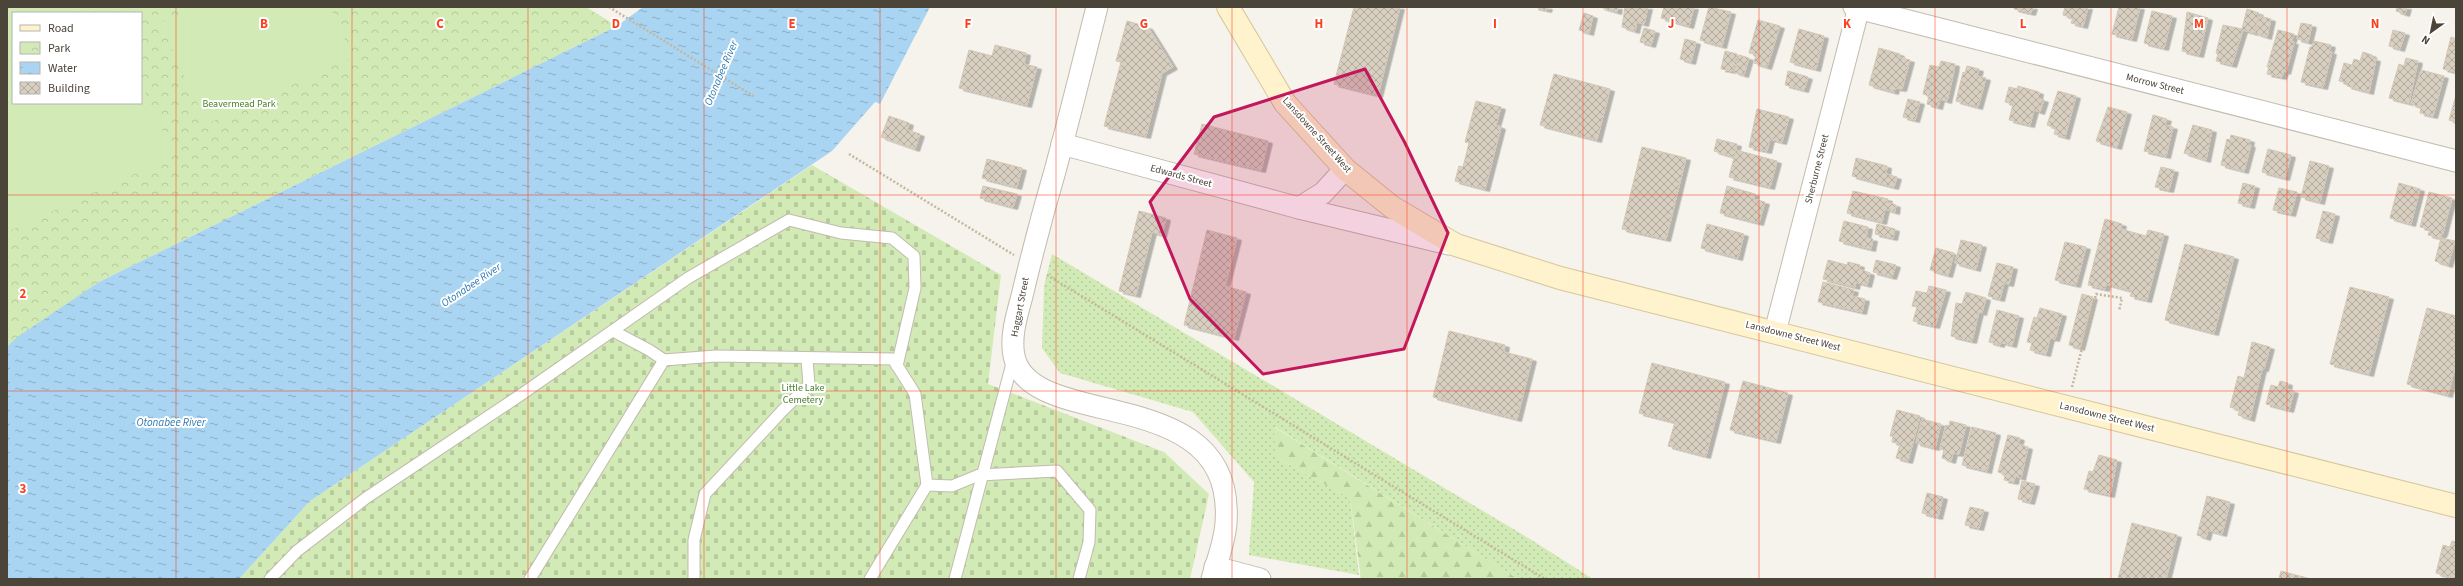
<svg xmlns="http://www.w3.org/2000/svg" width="2463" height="586" font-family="'Source Sans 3',sans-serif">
<defs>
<pattern id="grass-dots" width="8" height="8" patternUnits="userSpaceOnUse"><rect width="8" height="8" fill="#d2eab5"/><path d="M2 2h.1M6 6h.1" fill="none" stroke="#b6ca9c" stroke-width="1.8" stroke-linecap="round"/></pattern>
<pattern id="forest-firs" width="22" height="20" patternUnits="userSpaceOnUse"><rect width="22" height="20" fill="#d2eab5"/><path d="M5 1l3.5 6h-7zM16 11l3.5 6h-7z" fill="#b6ca9c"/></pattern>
<pattern id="cemetery-stones" width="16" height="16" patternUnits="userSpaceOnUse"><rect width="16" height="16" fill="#d2eab5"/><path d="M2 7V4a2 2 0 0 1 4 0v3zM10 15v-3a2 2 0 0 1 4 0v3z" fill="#b6ca9c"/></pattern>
<pattern id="park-crowns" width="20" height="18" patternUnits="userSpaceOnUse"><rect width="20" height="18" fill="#d2eab5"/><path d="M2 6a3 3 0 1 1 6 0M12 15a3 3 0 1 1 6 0" fill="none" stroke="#b6ca9c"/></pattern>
<pattern id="water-ripples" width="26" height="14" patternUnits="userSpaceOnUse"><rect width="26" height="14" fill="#a9d4f2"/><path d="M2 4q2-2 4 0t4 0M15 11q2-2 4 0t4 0" fill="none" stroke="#8caec5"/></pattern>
<pattern id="building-cross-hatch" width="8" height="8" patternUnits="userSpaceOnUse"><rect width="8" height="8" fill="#d8cfc1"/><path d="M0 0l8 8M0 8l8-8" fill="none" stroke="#b1aa9e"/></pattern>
<filter id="shadow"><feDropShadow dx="4.5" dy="2.5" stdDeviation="0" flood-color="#0004"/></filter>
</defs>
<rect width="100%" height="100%" fill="#f6f3ec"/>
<polygon fill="url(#grass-dots)" points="1052,254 1530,539 1593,579 1518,579 1275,427 1275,457 1350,498 1359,575 1249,555 1254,482 1193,412 1060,373 1042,348 1044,286"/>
<polygon fill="url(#forest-firs)" points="1274,427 1518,579 1361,579 1350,498 1275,457"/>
<polygon fill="url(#cemetery-stones)" points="812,165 1001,275 988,384 1164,452 1209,494 1190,579 239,579 310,501"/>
<path fill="url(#park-crowns)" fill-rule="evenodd" d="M7,7H586L617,26L99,282L7,347ZM13,13H141V103H13Z"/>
<g fill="#d2eab5">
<polygon points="7,7 76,7 64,13 13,13 13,38 7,41"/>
<polygon points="196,7 330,7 353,57 207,124 160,23"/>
<polygon points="141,83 174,156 7,232 7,89 13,86 13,103 141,103"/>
</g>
<polygon fill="url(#water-ripples)" points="643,7 930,7 880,104 875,102 832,151 310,501 239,579 7,579 7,347 16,338 99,282 617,26"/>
<g fill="url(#building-cross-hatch)" stroke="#d3c7b4" filter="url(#shadow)">
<polygon points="1354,7 1400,7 1378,95 1334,84"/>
<polygon points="1534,7 1548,7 1547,10"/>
<polygon points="1600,7 1618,7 1617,12"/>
<polygon points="1625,7 1648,7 1644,24 1637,22 1635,31 1622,27"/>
<polygon points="1664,7 1694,7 1689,26 1661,18"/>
<polygon points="1709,7 1731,12 1722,46 1700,40"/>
<polygon points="2014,7 2033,7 2031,13 2014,9"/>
<polygon points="2065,7 2088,7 2083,26 2071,23 2073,18 2063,15"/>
<polygon points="2119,7 2140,7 2132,39 2112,34"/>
<polygon points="2397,7 2407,7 2405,14 2396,11"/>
<polygon points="2247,9 2259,13 2254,33 2243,30 2232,65 2216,61 2218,54 2216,53 2223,25 2242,29"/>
<polygon points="2152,11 2172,16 2164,48 2144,43"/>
<polygon points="2187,12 2208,18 2199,55 2182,51"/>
<polygon points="1584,13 1593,16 1589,33 1579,30"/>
<polygon points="2260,16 2271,19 2267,37 2255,33"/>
<polygon points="1758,20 1780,26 1767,67 1754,63 1756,54 1749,53"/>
<polygon points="1127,21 1148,27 1173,67 1162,73 1146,136 1104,126 1121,62 1116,61"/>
<polygon points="2301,23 2312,25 2308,42 2297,39"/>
<polygon points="1644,28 1655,31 1651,45 1640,42"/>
<polygon points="1799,29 1824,36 1816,69 1790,62"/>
<polygon points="2278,30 2294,34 2291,42 2294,42 2286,72 2284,71 2282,77 2267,74 2269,67 2267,67"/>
<polygon points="2393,30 2405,33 2400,49 2389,46"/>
<polygon points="2451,37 2456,39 2456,72 2443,69"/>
<polygon points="1685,39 1696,42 1691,62 1680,59"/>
<polygon points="2314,41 2331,45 2329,52 2332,52 2323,87 2301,82 2310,47 2312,47"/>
<polygon points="995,45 1026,53 1024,64 1037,67 1027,105 959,88 969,50 992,56"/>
<polygon points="1879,48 1900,54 1899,57 1910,60 1902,89 1895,88 1894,92 1869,85"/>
<polygon points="1725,51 1737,54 1732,71 1721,69"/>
<polygon points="2363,52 2372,55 2372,58 2376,59 2369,92 2347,86 2348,83 2339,81 2344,63 2352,65 2354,59 2360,61"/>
<polygon points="1739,55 1749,58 1744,75 1734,72"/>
<polygon points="2406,58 2418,61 2409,103 2389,98 2399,64 2404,66"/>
<polygon points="1941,61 1955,64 1954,71 1947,101 1940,99 1938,107 1927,104 1929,96 1923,94 1930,65 1939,67"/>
<polygon points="1967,66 1979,69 1977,76 1986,78 1978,107 1956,101 1963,72 1965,73"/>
<polygon points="2421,70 2444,76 2433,116 2420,113 2421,107 2411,104"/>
<polygon points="1788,71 1808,77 1804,90 1785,85"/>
<polygon points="1554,74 1610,89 1597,140 1540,125"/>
<polygon points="2018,86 2039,92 2038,98 2044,100 2040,112 2034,110 2030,125 2009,120 2013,104 2005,102 2009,87 2017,89"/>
<polygon points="2058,91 2076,96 2065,137 2054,134 2056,128 2047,125"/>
<polygon points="2456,95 2456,122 2449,120"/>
<polygon points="1908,99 1920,102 1915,120 1903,117"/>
<polygon points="1476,101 1501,107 1496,125 1501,127 1485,189 1455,181 1459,166 1463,167 1469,143 1465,142"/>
<polygon points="2108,107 2127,112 2117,147 2096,141"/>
<polygon points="1757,109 1789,117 1782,142 1770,139 1767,151 1749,147"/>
<polygon points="2153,115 2167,119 2165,125 2173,127 2166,156 2144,151"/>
<polygon points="889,116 909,123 907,130 920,134 915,149 881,137"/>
<polygon points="1202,124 1268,141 1261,170 1194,154"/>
<polygon points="2193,125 2212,130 2206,160 2184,153"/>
<polygon points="2231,135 2250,140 2249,145 2251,145 2244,171 2221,165 2227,139 2230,140"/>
<polygon points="1717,139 1737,144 1734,157 1714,151"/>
<polygon points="1642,147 1686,158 1666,239 1622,229"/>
<polygon points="2268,149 2291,155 2285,178 2262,172"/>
<polygon points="1736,150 1777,161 1770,187 1729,177"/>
<polygon points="1856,158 1887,166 1886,174 1897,177 1894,187 1852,176"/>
<polygon points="987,159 1022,168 1017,187 982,178"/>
<polygon points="2310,161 2329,166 2320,202 2301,197"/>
<polygon points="2161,167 2174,170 2169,190 2155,187"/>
<polygon points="2243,183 2255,186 2250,206 2238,203"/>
<polygon points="2399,183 2420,189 2411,224 2390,218"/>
<polygon points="983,186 1017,194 1013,207 980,198"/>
<polygon points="1727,186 1755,194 1753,199 1765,202 1759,223 1720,213"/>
<polygon points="2279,188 2297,192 2291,214 2273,210"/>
<polygon points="1853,191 1888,199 1887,202 1896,205 1895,212 1885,209 1882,222 1847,213"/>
<polygon points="2429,192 2452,198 2443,233 2440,238 2428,235 2430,229 2420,227"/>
<polygon points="1139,211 1166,218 1162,235 1152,232 1136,295 1119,291"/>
<polygon points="2323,211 2335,214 2328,241 2316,238"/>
<polygon points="2105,219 2122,224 2121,229 2146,236 2148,230 2164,234 2147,300 2130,296 2132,291 2106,284 2105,289 2088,285"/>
<polygon points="1844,221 1868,227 1866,238 1873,239 1871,249 1839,241"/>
<polygon points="1707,224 1744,234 1738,258 1701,248"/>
<polygon points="1877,224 1895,229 1893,238 1875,234"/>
<polygon points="1207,230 1237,238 1225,286 1246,292 1234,338 1184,325"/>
<polygon points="2441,238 2455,241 2448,265 2435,261"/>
<polygon points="1961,240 1982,245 1976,269 1955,263"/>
<polygon points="2065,242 2086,247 2076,285 2055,280"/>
<polygon points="2185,244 2234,257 2214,333 2165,320"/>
<polygon points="1936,248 1954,253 1948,275 1930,270"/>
<polygon points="1828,260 1847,265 1848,262 1860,265 1859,269 1870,273 1867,285 1856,282 1855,287 1823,279"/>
<polygon points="1876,260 1896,265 1892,277 1873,272"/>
<polygon points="1997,263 2013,267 2009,284 2004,283 2000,299 1988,296"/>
<polygon points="1823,282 1854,290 1852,296 1865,299 1862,312 1818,302"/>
<polygon points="1929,286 1946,290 1935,326 1913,321 1917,307 1912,306 1916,291 1927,293"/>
<polygon points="2350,287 2389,297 2369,374 2330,364"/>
<polygon points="1966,292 1986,298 1982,313 1979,312 1972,341 1951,336 1956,303 1962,304"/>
<polygon points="2082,294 2093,297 2080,348 2069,345"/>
<polygon points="2040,308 2062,314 2055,339 2050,338 2046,354 2030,350 2032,343 2027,342 2034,317 2037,318"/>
<polygon points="2427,308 2456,316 2456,363 2448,395 2407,384"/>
<polygon points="1997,310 2019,316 2012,345 2000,342 2000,345 1989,342"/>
<polygon points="1449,331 1505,345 1504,352 1532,359 1517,419 1433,397"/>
<polygon points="2252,342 2270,347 2264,369 2262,369 2250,419 2238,415 2240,410 2230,407 2238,376 2244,378"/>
<polygon points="1652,363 1725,382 1706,456 1668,446 1675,422 1639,413"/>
<polygon points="1743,381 1788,393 1776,441 1730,430"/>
<polygon points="2280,381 2288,383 2287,389 2294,391 2289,410 2266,404 2271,385 2278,387"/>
<polygon points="1897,410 1920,416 1908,461 1896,458 1900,444 1892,442 1893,436 1890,436"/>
<polygon points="1922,419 1941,424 1935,448 1916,443"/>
<polygon points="1950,421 1966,425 1959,454 1953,453 1951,461 1942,458 1944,450 1940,449 1946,425 1949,426"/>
<polygon points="1972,427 1996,433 1987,471 1962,465"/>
<polygon points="2008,435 2020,438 2018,444 2028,447 2021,478 2015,476 2014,482 2004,480 2005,474 1998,472"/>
<polygon points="2099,455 2117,460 2110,495 2084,489 2089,471 2093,472"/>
<polygon points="2022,481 2035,484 2030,502 2018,499"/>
<polygon points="1927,493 1943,497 1938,517 1922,513"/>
<polygon points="2207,496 2230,502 2222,534 2208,530 2206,538 2197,535"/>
<polygon points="1970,507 1984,510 1979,528 1965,525"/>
<polygon points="2132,523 2177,535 2166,579 2118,579"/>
<polygon points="2452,541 2456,542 2456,579 2436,573 2443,545 2450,547"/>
<polygon points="2281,571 2311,579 2279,579"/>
</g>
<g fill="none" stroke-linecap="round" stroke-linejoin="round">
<defs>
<g id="service">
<polyline points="613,331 649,350 664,360"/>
<polyline points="270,579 297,551 366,498 522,394 688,278 789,220 841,233 892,238 914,256 915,288 897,366"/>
<polyline points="530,579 664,360 716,356 893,359 915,394 927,485 952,486 979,475 1057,471 1090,510 1089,542 1079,579"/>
<polyline points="694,579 694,540 705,494 783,410 809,385 807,359"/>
<polyline points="870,579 927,485"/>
<polyline points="955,579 1014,356"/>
</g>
<g id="minor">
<path d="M1097,7C1083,62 1070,116 1055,171C1043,212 1032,254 1022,296C1017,315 1010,336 1014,356C1030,434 1236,379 1226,523C1225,541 1217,561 1212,579"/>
<polyline points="1854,7 2456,161"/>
<polyline points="1062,144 1299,208 1449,244"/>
<polyline points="1299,208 1323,193 1345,169"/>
<polyline points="1775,332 1859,7"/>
<polyline points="1215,567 1260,579"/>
</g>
<polyline id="secondary" points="1228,7 1285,103 1345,169 1377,195 1392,207 1456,245 1560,278 2456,506"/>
</defs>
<use href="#service" stroke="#c2bbae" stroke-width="13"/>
<use href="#minor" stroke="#c2bbae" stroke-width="23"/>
<use href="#secondary" stroke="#d6c79b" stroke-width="24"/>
<g stroke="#c4b79f" stroke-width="2.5" stroke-dasharray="2 2" stroke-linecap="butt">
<polyline points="609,7 755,97"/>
<polyline points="849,154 1014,255"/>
<polyline points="1047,275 1545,579"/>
<polyline points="2072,387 2096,294 2122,298 2119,311"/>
</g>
<use href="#service" stroke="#fff" stroke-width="11"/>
<use href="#minor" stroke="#fff" stroke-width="21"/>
<use href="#secondary" stroke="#fff3cd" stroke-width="22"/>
</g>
<path fill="#c2185b" fill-opacity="0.2" stroke="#c2185b" stroke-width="3" stroke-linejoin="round" d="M1365,69L1405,143L1448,233L1404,349L1263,374L1190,299L1150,202L1214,117Z"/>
<path fill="none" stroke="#fc3f1d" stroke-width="1" stroke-opacity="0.55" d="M176,7V579M352,7V579M528,7V579M704,7V579M880,7V579M1056,7V579M1232,7V579M1407,7V579M1583,7V579M1759,7V579M1935,7V579M2111,7V579M2287,7V579M7,195H2456M7,391H2456"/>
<g text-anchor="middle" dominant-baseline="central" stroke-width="4" stroke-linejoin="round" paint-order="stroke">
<g font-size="10" fill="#4b4439" stroke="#fff">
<text transform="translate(2155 84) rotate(14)">Morrow Street</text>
<text transform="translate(1317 135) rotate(48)">Lansdowne Street West</text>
<text transform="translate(1817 169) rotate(-76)">Sherburne Street</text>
<text transform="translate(1181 176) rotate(15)">Edwards Street</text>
<text transform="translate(1020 307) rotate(-79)">Haggart Street</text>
<text transform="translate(1793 336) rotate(14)">Lansdowne Street West</text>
<text transform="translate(2107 417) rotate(14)">Lansdowne Street West</text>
</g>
<g font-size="10" fill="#4a7f2a" stroke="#fff">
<text x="239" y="104">Beavermead Park</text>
<text x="803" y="388">Little Lake<tspan x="803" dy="12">Cemetery</tspan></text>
</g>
<g font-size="11" font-style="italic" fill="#2e7ab2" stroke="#fff">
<text transform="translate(721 73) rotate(-67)">Otonabee River</text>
<text transform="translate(471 285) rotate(-34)">Otonabee River</text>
<text x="171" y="422">Otonabee River</text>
</g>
</g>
<g font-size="13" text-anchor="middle" font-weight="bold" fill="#fc3f1d" stroke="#fff" stroke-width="4" stroke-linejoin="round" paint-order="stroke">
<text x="264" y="28">B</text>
<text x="440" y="28">C</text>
<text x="616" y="28">D</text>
<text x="792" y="28">E</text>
<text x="968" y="28">F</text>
<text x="1144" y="28">G</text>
<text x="1319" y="28">H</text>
<text x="1495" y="28">I</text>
<text x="1671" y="28">J</text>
<text x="1847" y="28">K</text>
<text x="2023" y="28">L</text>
<text x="2199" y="28">M</text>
<text x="2375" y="28">N</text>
<text x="23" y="298">2</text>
<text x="23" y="493">3</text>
</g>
<rect width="2463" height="586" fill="none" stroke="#4b4439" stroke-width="16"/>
<rect x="12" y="12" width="130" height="92" fill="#ffffff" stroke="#b7b4b0"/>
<rect x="20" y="25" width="20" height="6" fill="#fff3cd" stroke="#b7b4b0"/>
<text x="48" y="32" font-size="12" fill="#4b4439">Road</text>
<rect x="20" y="42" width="20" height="12" fill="url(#park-crowns)" stroke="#b7b4b0"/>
<text x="48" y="52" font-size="12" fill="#4b4439">Park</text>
<rect x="20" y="62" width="20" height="12" fill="url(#water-ripples)" stroke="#b7b4b0"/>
<text x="48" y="72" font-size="12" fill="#4b4439">Water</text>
<rect x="20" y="82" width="20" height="12" fill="url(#building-cross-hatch)" stroke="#b7b4b0"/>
<text x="48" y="92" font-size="12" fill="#4b4439">Building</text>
<g transform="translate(2431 32) rotate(213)" stroke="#ffffff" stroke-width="3" paint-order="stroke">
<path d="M0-3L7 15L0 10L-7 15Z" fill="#4b4439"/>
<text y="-6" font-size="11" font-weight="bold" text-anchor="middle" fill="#4b4439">N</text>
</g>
</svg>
